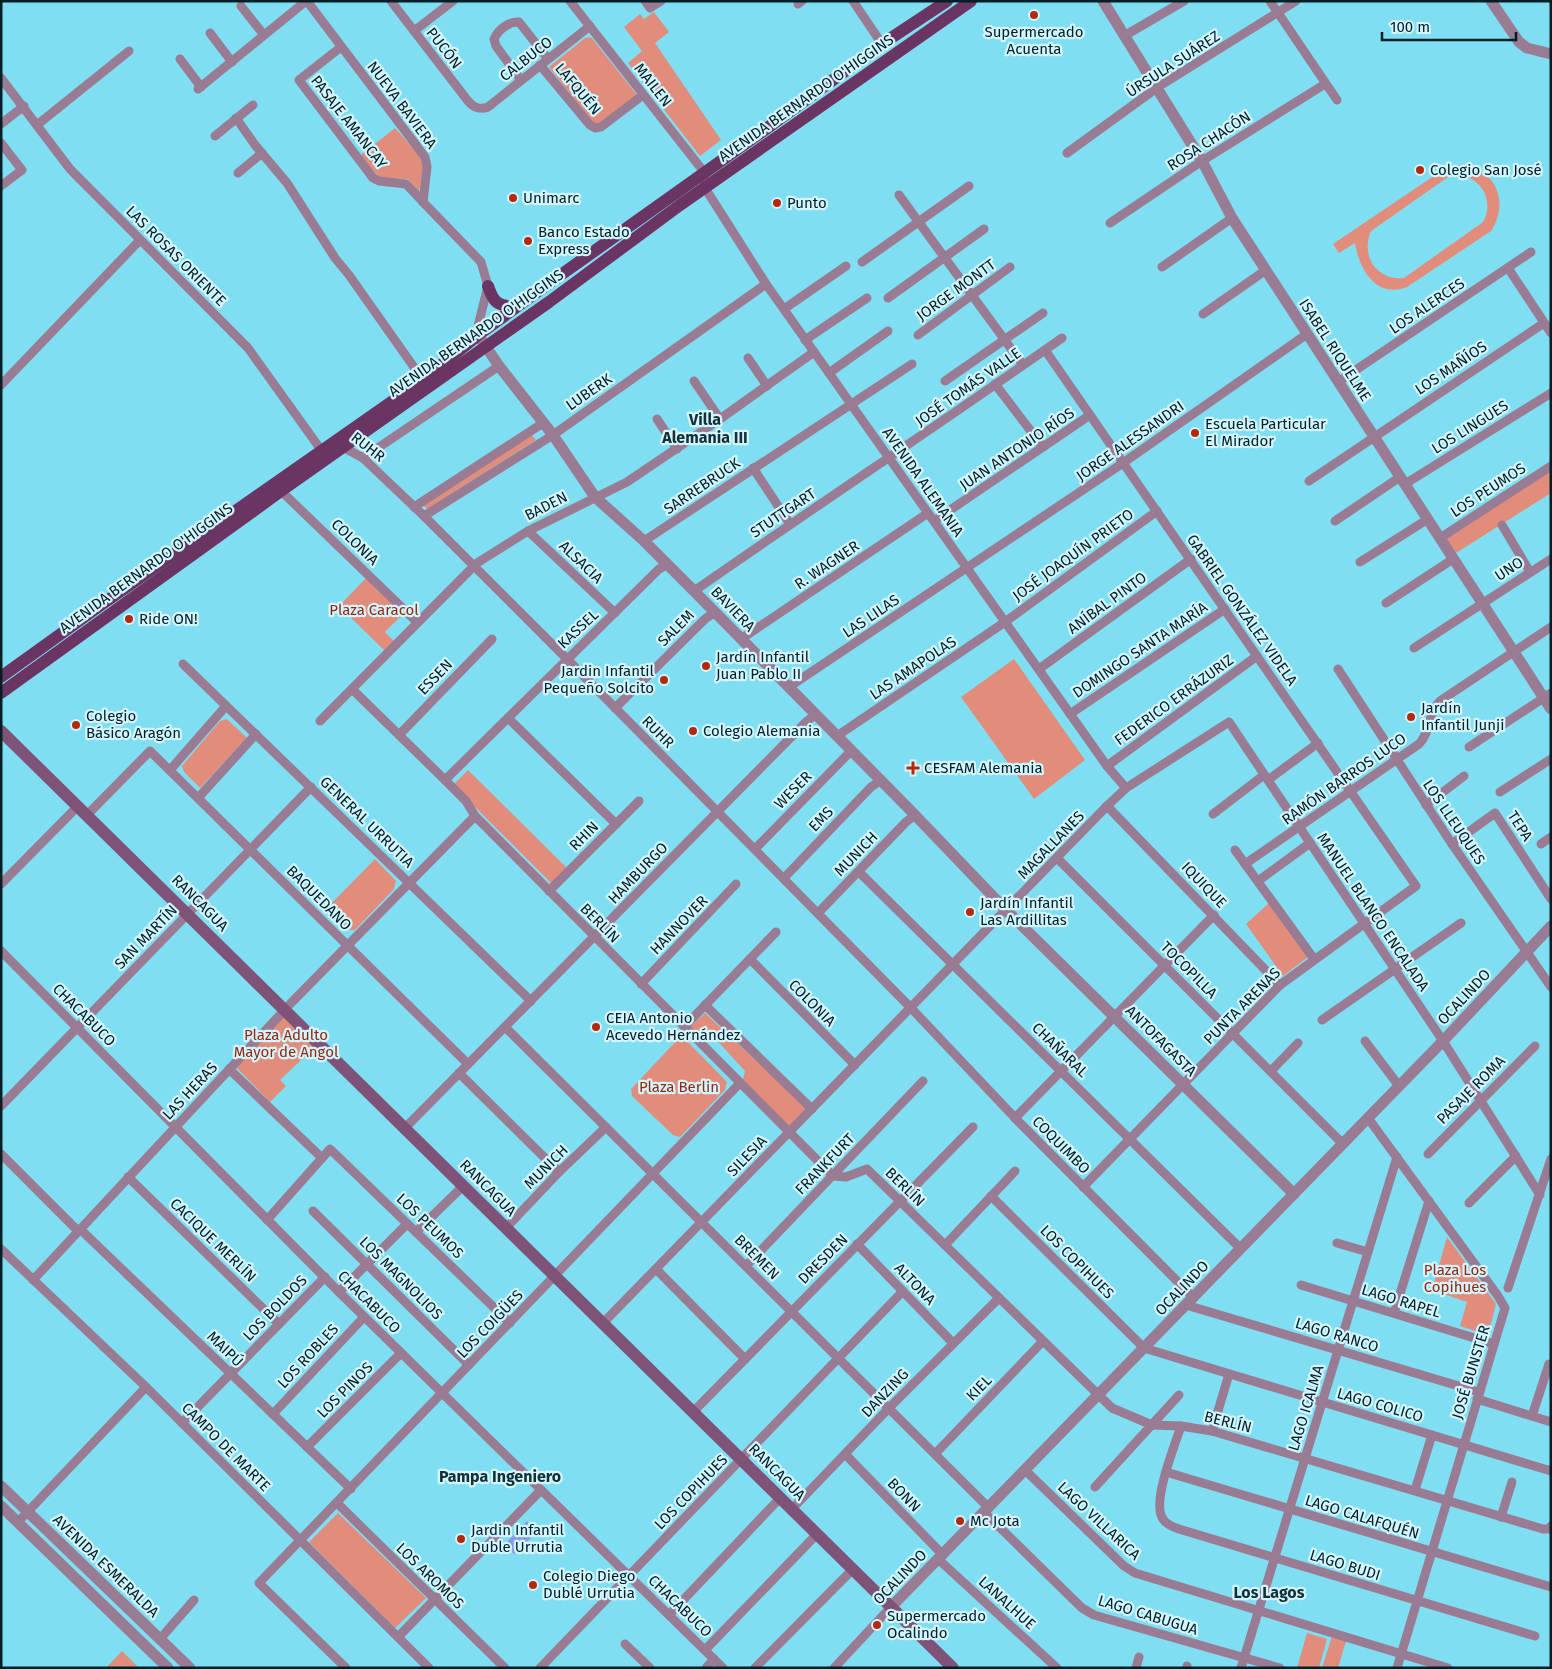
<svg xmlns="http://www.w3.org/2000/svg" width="1552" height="1669" font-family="'Fira Sans',sans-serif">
<rect width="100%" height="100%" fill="#80def2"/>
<g fill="#e28d7b" fill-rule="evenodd">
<polygon points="654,12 669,32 655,43 721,140 700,156 628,63 642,51 624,27 640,14 644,19"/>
<polygon points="591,37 637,95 598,124 593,123 549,67 585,38"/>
<path d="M395,128L419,155L423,166L419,192L408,179C376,178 380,181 361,155Z"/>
<path d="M1460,165C1496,168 1510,202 1491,231L1407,287C1376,299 1359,269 1355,243L1339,253L1333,244L1447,167ZM1457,174C1481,177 1495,200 1483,222L1404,278C1377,281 1360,256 1371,231L1451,175Z"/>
<polygon points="531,434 536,440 427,509 422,504"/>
<polygon points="1551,469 1551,493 1456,553 1445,538"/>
<polygon points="369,575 406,611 385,632 396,643 387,653 339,606"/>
<polygon points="1014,659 1085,760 1034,799 961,697"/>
<polygon points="227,719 247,738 200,788 184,772 182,766 220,721"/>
<polygon points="468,770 567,868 552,884 453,785"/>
<polygon points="375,859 396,881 394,889 355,930 348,930 327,908"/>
<polygon points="1269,903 1308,957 1283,976 1246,924"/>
<polygon points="286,1011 318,1044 280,1080 286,1086 270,1102 235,1066"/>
<polygon points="705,1013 808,1109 790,1126 742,1084 745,1071 711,1034 699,1039 688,1029"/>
<polygon points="679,1038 685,1039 727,1082 725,1090 680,1137 673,1135 632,1096 631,1089"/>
<polygon points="1447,1237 1496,1304 1488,1335 1460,1326 1467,1302 1432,1290"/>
<polygon points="338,1513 426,1598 395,1628 309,1542"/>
<polygon points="1307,1633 1327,1639 1319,1668 1297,1668"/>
<polygon points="1332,1636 1346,1641 1338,1668 1322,1668"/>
<polygon points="122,1651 139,1668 106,1668"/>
</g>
<polygon fill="#889bea" points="527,1521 537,1532 514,1554 504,1545"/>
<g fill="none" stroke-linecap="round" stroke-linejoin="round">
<g stroke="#9a7b94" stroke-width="9">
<polyline points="307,1 425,157 427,167 423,202 481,262 488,286 478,326 478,335"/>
<path d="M391,1L468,101C474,108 480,110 488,107L590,26"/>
<polyline points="570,1 704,172 705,188 766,284 1107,766 1126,788"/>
<polyline points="645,1 650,8 661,1"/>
<polyline points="853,1 882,44"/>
<polyline points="1270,1 1337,100"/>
<polyline points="798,4 802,1"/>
<polyline points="241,6 264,35"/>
<polyline points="414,31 453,1"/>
<polyline points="210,33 232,62"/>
<polyline points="1124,36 1184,1"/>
<polyline points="341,47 299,80 373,178 379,181 406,184 423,202"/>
<polyline points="180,59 201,87"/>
<polyline points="540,65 590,125 595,128 601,127 643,95"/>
<polyline points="1,78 70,169 248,348 324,454"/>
<path d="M521,80L496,46L494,39C498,30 509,21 519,22L548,59"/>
<polyline points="198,89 306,1"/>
<polyline points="236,118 255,145 287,183 335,258 349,275 423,380"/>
<polyline points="1,124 24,106"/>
<polyline points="37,125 129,51"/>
<polyline points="215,136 253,105"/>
<polyline points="1,143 22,170 1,186"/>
<polyline points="1067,153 1158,87 1296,1"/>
<polyline points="238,173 262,153"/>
<polyline points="899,195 1023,365"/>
<polyline points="1110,223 1202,161 1325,84"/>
<polyline points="862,262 969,186"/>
<polyline points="1162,267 1232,218"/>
<polyline points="1508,268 1551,333"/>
<polyline points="888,298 984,229"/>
<polyline points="784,309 846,266"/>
<polyline points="1203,314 1266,270"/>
<polyline points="918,335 1010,267"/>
<polyline points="805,340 867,298"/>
<polyline points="1045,350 1416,886 1280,985 1083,1187"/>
<polyline points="748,358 767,386"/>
<polyline points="829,373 888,331"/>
<polyline points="694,381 720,419"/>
<polyline points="945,381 1043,313"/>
<polyline points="1338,382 1531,252"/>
<polyline points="995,384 1043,447"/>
<polyline points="1,385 140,240"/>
<polyline points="657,419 677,449"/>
<polyline points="341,444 343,447 363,458 424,516 567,659 911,1008 1015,1118 1194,1298"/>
<polyline points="363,458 499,366"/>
<polyline points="753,468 790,524"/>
<polyline points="1309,481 1544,323"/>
<polyline points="1405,484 1551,393"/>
<polyline points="277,487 417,622"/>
<polyline points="414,507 543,423"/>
<polyline points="424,516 553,435 766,284"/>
<polyline points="934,521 1090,415"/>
<polyline points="1335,521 1400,477"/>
<polyline points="1502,525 1530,572"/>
<polyline points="528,531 615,613"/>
<polyline points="1440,538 1551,466"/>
<polyline points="644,541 912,364"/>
<polyline points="1360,562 1428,519"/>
<path d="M694,591C816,506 940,424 1062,338"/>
<polyline points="1386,603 1453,559"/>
<polyline points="741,639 928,513"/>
<polyline points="1414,648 1551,559"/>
<polyline points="183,664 531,1001"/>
<polyline points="1039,669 1191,559"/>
<polyline points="1338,669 1452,844 1551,987"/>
<polyline points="789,687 1123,463 1307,334"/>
<polyline points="352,689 445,780 466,801 475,816 833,1176 846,1177 867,1169 1112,1408 1152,1425 1181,1426 1212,1431 1543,1529 1549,1529 1551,1526"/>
<polyline points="615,708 705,619 715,612"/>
<polyline points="1070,714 1225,609"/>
<polyline points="508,718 616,824"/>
<polyline points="320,721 477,563 528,531 627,482 720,419 814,352"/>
<polyline points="399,735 492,639"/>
<polyline points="837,736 1005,622 1157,511"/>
<polyline points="1469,747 1551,693"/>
<polyline points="1107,766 1257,656"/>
<polyline points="170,770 226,706"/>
<polyline points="445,780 659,569 666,565"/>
<polyline points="1268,780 1318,743"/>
<polyline points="1500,792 1551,759"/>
<polyline points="198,798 256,734"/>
<polyline points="1426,805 1464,776"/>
<polyline points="1107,806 1280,985"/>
<polyline points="1213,814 1264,775"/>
<polyline points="87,815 150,751 468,1064"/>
<polyline points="1452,844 1495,813 1551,899"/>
<polyline points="1541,844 1551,837"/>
<polyline points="755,849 851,751"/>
<polyline points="1235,850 1314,959"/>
<polyline points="1057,858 1343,1144"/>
<path d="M1245,864L1419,744C1431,732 1428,712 1440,701L1551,627"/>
<polyline points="859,872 1241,1249"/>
<polyline points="784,878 871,787 880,781"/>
<polyline points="1258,881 1310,843"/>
<polyline points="1,884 78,806"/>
<polyline points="549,891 639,801"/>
<polyline points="818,913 906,822 915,815"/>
<polyline points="1,951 339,1292 723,1668"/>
<polyline points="750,959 855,1065"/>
<polyline points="641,984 736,884"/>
<polyline points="705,1005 812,1109"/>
<polyline points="1322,1020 1461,923"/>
<polyline points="505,1027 989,1508"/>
<polyline points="684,1027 776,932"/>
<polyline points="1365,1041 1399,1086"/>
<polyline points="229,1069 322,1158"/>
<polyline points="1271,1071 1298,1043"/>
<polyline points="459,1073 559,1172"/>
<polyline points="1,1106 311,787"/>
<polyline points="1015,1118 1214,915"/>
<polyline points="1368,1118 1498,1296 1505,1308 1397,1668"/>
<polyline points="405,1128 806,722 816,714"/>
<polyline points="1,1154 78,1231"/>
<polyline points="1428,1154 1535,1046"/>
<polyline points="128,1177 279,1324"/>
<polyline points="991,1196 1144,1348 1551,1471"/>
<polyline points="1469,1203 1516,1156"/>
<polyline points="313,1211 469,1365"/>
<polyline points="267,1220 330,1149 510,1323"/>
<polyline points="506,1228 559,1172 606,1127"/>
<polyline points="80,1229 351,1489"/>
<polyline points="416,1232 463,1186"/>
<polyline points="1337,1243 1368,1252"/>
<polyline points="857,1244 953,1343"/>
<polyline points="945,1245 1015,1171"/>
<polyline points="1,1249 146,1387 429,1668"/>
<polyline points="746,1266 923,1081"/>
<polyline points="656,1269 745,1359"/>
<polyline points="33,1280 292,1002 475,816"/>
<polyline points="1301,1285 1494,1344"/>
<polyline points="1508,1288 1551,1159"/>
<polyline points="339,1292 407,1224"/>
<polyline points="1186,1305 1479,1392"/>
<polyline points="1394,1313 1429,1201"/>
<polyline points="603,1323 1107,806 1126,788 1229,722 1443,1041 1540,1195"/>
<polyline points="1477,1399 1551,1422"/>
<polyline points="693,1412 973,1127"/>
<polyline points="273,1414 364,1317"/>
<polyline points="1532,1416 1549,1364"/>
<polyline points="182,1423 325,1277"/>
<path d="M1181,1426C1175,1445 1151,1503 1163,1519C1166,1524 1173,1527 1179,1529L1535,1636"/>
<polyline points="1212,1431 1229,1374"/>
<polyline points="307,1447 401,1353"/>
<polyline points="845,1454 943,1555"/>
<polyline points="935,1454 1043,1341"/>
<polyline points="1025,1470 1124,1566 1135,1573 1448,1668"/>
<polyline points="1166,1472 1551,1587"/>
<polyline points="1095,1487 1179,1395"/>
<polyline points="1415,1490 1432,1435"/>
<polyline points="337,1503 505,1668"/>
<polyline points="792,1509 889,1408 999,1298"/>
<polyline points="985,1513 1082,1608 1094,1615 1280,1668"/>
<polyline points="1501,1517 1512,1482"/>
<polyline points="18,1522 146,1387"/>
<polyline points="938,1559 1057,1668"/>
<polyline points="669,1615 780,1498"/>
<polyline points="398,1637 541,1490"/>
<polyline points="160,1639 194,1600"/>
<polyline points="625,1644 650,1668"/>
<polyline points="705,1650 817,1534"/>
<polyline points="346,1668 259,1583 740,1083"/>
<polyline points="540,1668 903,1291"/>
<polyline points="706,1668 714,1659"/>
<polyline points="755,1668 853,1569"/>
<polyline points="834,1668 891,1607"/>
<polyline points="1136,1668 1139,1657"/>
<polyline points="1187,1668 1187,1666"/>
<polyline points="1241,1668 1397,1157"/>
</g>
<g stroke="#9a7b94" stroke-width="11">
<polyline points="1103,1 1202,161 1232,218 1551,709"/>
<polyline points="1491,1 1519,42 1527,48 1551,54"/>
<polyline points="478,335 499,366 553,435 595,497 644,541 694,591 915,815 1006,910 1294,1194"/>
<polyline points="1,1486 190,1668"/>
<polyline points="1,1506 168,1668"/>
<polyline points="891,1607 1443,1041 1551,926"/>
</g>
<polyline stroke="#7f5278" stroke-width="12" points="1,731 953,1668"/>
<g stroke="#6b3563" stroke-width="12">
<path d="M488,286C494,304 497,304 515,308"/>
<polyline points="1,677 101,605 423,380 478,335 555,279 766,129 882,44 947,1"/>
<polyline points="1,693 281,491 549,302 680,205 971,1"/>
</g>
</g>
<g fill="#b4280b" stroke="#d3f5fd" stroke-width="2">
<circle cx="1034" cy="15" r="5"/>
<circle cx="1420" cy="170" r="5"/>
<circle cx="513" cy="198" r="5"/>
<circle cx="777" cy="203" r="5"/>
<circle cx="528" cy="241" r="5"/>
<circle cx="1195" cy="433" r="5"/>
<circle cx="129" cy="619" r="5"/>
<circle cx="706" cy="666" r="5"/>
<circle cx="664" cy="680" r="5"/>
<circle cx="1411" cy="717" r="5"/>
<circle cx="76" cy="725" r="5"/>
<circle cx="693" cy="731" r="5"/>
<path d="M910.5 760.5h5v5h5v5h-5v5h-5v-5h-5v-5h5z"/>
<circle cx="970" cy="912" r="5"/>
<circle cx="596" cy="1027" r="5"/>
<circle cx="960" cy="1521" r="5"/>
<circle cx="461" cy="1539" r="5"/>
<circle cx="533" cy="1585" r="5"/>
<circle cx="877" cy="1625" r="5"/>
</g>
<g text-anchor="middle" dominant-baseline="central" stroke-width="4.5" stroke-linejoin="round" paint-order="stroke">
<g font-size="15" fill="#011f25" stroke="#d3f5fd" text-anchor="start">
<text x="1034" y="32" text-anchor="middle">Supermercado<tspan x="1034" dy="17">Acuenta</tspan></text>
<text x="1430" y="170">Colegio San José</text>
<text x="523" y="198">Unimarc</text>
<text x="787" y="203">Punto</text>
<text x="538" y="232">Banco Estado<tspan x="538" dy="17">Express</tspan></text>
<text x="1205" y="424">Escuela Particular<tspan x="1205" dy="17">El Mirador</tspan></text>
<text x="139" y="619">Ride ON!</text>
<text x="716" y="657">Jardín Infantil<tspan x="716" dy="17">Juan Pablo II</tspan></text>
<text x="654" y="671" text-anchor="end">Jardin Infantil<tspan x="654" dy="17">Pequeño Solcito</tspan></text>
<text x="1421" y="708">Jardín<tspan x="1421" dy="17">Infantil Junji</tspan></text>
<text x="86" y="716">Colegio<tspan x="86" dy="17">Básico Aragón</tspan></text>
<text x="703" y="731">Colegio Alemania</text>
<text x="924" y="768">CESFAM Alemania</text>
<text x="980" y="903">Jardín Infantil<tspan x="980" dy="17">Las Ardillitas</tspan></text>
<text x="606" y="1018">CEIA Antonio<tspan x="606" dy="17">Acevedo Hernández</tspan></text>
<text x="970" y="1521">Mc Jota</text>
<text x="471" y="1530">Jardin Infantil<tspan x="471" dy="17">Duble Urrutia</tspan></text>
<text x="543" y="1576">Colegio Diego<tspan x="543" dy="17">Dublé Urrutia</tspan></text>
<text x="887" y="1616">Supermercado<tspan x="887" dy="17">Ocalindo</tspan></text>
</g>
<g font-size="15" fill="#011f25" stroke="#d3f5fd">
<text transform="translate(444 48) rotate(52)">PUCÓN</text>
<text transform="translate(526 59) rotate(-38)">CALBUCO</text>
<text transform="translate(1173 64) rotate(-33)">ÚRSULA SUÁREZ</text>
<text transform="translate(653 85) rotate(52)">MAILEN</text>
<text transform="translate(578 89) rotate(50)">LAFQUÉN</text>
<text transform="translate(806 98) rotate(-35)">AVENIDA BERNARDO O'HIGGINS</text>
<text transform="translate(402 105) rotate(53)">NUEVA BAVIERA</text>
<text transform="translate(349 122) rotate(52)">PASAJE AMANCAY</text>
<text transform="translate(1209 141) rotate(-33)">ROSA CHACÓN</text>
<text transform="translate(176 256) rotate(45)">LAS ROSAS ORIENTE</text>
<text transform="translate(956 290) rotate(-36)">JORGE MONTT</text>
<text transform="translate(1427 306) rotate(-34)">LOS ALERCES</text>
<text transform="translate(476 333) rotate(-35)">AVENIDA BERNARDO O'HIGGINS</text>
<text transform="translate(1335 350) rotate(57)">ISABEL RIQUELME</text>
<text transform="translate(1451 368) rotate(-34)">LOS MAÑÍOS</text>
<text transform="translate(968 387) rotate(-35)">JOSÉ TOMÁS VALLE</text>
<text transform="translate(589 392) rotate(-35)">LUBERK</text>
<text transform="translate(1470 427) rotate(-32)">LOS LINGUES</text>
<text transform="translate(1130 441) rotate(-35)">JORGE ALESSANDRI</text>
<text transform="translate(368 447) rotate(38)">RUHR</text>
<text transform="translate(1017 449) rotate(-34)">JUAN ANTONIO RÍOS</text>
<text transform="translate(923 482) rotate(55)">AVENIDA ALEMANIA</text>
<text transform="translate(702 486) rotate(-34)">SARREBRUCK</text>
<text transform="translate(1488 490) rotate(-33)">LOS PEUMOS</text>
<text transform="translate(546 506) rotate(-27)">BADEN</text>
<text transform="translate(783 513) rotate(-34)">STUTTGART</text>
<text transform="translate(355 542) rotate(44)">COLONIA</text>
<text transform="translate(1073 555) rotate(-36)">JOSÉ JOAQUÍN PRIETO</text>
<text transform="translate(581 562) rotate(44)">ALSACIA</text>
<text transform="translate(827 565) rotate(-34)">R. WAGNER</text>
<text transform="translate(146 568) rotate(-36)">AVENIDA BERNARDO O'HIGGINS</text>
<text transform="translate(1509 569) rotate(-33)">UNO</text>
<text transform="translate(1107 603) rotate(-36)">ANÍBAL PINTO</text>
<text transform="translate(733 609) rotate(46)">BAVIERA</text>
<text transform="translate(1242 610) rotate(55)">GABRIEL GONZÁLEZ VIDELA</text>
<text transform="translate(871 616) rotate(-34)">LAS LILAS</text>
<text transform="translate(676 628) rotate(-45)">SALEM</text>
<text transform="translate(578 629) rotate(-43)">KASSEL</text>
<text transform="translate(1140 650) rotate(-34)">DOMINGO SANTA MARÍA</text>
<text transform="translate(913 668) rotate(-34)">LAS AMAPOLAS</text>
<text transform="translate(435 677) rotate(-46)">ESSEN</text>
<text transform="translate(1174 700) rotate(-36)">FEDERICO ERRÁZURIZ</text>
<text transform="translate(658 732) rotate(45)">RUHR</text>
<text transform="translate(1344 779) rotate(-35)">RAMÓN BARROS LUCO</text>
<text transform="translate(793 790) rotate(-45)">WESER</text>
<text transform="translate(821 819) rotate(-46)">EMS</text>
<text transform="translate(367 822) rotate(44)">GENERAL URRUTIA</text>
<text transform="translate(1454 822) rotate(56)">LOS LLEUQUES</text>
<text transform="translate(1520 826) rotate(57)">TEPA</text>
<text transform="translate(584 836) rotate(-45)">RHIN</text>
<text transform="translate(1051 845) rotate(-46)">MAGALLANES</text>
<text transform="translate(856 854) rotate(-46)">MUNICH</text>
<text transform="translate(638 873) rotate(-46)">HAMBURGO</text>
<text transform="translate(1204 885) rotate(46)">IQUIQUE</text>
<text transform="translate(319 898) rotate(45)">BAQUEDANO</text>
<text transform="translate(200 903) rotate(45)">RANCAGUA</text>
<text transform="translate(1373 912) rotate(56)">MANUEL BLANCO ENCALADA</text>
<text transform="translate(600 923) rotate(45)">BERLÍN</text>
<text transform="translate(679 925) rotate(-46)">HANNOVER</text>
<text transform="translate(146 937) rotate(-46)">SAN MARTÍN</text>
<text transform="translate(1189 970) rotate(45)">TOCOPILLA</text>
<text transform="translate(1464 997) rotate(-47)">OCALINDO</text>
<text transform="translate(812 1003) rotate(45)">COLONIA</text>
<text transform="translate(1242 1006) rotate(-45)">PUNTA ARENAS</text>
<text transform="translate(84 1015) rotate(45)">CHACABUCO</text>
<text transform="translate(1161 1041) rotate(45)">ANTOFAGASTA</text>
<text transform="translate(1060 1050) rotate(44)">CHAÑARAL</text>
<text transform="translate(1471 1090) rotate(-45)">PASAJE ROMA</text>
<text transform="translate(190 1091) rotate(-47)">LAS HERAS</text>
<text transform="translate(1061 1145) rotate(45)">COQUIMBO</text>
<text transform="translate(747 1156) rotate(-46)">SILESIA</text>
<text transform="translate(825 1164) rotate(-46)">FRANKFURT</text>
<text transform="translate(546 1167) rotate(-45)">MUNICH</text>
<text transform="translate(905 1187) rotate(44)">BERLÍN</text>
<text transform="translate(488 1188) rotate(45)">RANCAGUA</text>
<text transform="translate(430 1226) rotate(44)">LOS PEUMOS</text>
<text transform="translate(213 1240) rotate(44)">CACIQUE MERLÍN</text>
<text transform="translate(757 1257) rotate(45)">BREMEN</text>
<text transform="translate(823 1259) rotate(-45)">DRESDEN</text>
<text transform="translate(1077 1262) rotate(45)">LOS COPIHUES</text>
<text transform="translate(401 1278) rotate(45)">LOS MAGNOLIOS</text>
<text transform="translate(915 1284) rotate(46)">ALTONA</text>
<text transform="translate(1182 1288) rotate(-46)">OCALINDO</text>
<text transform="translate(1401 1301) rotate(17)">LAGO RAPEL</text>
<text transform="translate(369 1302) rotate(45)">CHACABUCO</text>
<text transform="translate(275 1308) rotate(-46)">LOS BOLDOS</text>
<text transform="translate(490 1324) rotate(-46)">LOS COIGÜES</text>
<text transform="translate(1337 1335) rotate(17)">LAGO RANCO</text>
<text transform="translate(225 1349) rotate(44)">MAIPÚ</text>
<text transform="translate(308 1356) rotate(-47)">LOS ROBLES</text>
<text transform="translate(1471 1372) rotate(-73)">JOSÉ BUNSTER</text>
<text transform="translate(979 1388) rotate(-46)">KIEL</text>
<text transform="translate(345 1390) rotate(-45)">LOS PINOS</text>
<text transform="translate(885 1393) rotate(-46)">DANZING</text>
<text transform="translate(1380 1405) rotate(16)">LAGO COLICO</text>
<text transform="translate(1306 1408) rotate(-73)">LAGO ICALMA</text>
<text transform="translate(1228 1422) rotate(14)">BERLÍN</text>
<text transform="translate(226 1447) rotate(45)">CAMPO DE MARTE</text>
<text transform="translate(777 1472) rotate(45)">RANCAGUA</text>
<text transform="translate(691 1492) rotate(-46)">LOS COPIHUES</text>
<text transform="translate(904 1495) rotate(46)">BONN</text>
<text transform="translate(1362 1517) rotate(17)">LAGO CALAFQUÉN</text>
<text transform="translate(1099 1521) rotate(43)">LAGO VILLARICA</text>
<text transform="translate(1345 1565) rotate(17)">LAGO BUDI</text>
<text transform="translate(106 1566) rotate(44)">AVENIDA ESMERALDA</text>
<text transform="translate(430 1576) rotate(44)">LOS AROMOS</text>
<text transform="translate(900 1577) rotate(-46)">OCALINDO</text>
<text transform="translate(1007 1603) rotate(42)">LANALHUE</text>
<text transform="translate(680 1606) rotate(44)">CHACABUCO</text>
<text transform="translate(1148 1615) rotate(17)">LAGO CABUGUA</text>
</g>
<g font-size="15" fill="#942712" stroke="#d3f5fd">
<text x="374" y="610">Plaza Caracol</text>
<text x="286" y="1035">Plaza Adulto<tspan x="286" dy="17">Mayor de Angol</tspan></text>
<text x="679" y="1087">Plaza Berlin</text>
<text x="1455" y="1270">Plaza Los<tspan x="1455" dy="17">Copihues</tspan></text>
</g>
<g font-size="16" font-weight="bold" fill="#123137" stroke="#d3f5fd">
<text x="705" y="419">Villa<tspan x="705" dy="18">Alemania III</tspan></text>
<text x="500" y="1476">Pampa Ingeniero</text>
<text x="1269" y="1592">Los Lagos</text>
</g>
</g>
<rect width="1552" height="1669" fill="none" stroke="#011f25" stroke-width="5"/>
<path d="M1382 32v8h134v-8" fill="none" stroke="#011f25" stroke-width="2.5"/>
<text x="1390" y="32" font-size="15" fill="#011f25" stroke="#d3f5fd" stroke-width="4" paint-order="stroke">100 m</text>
</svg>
